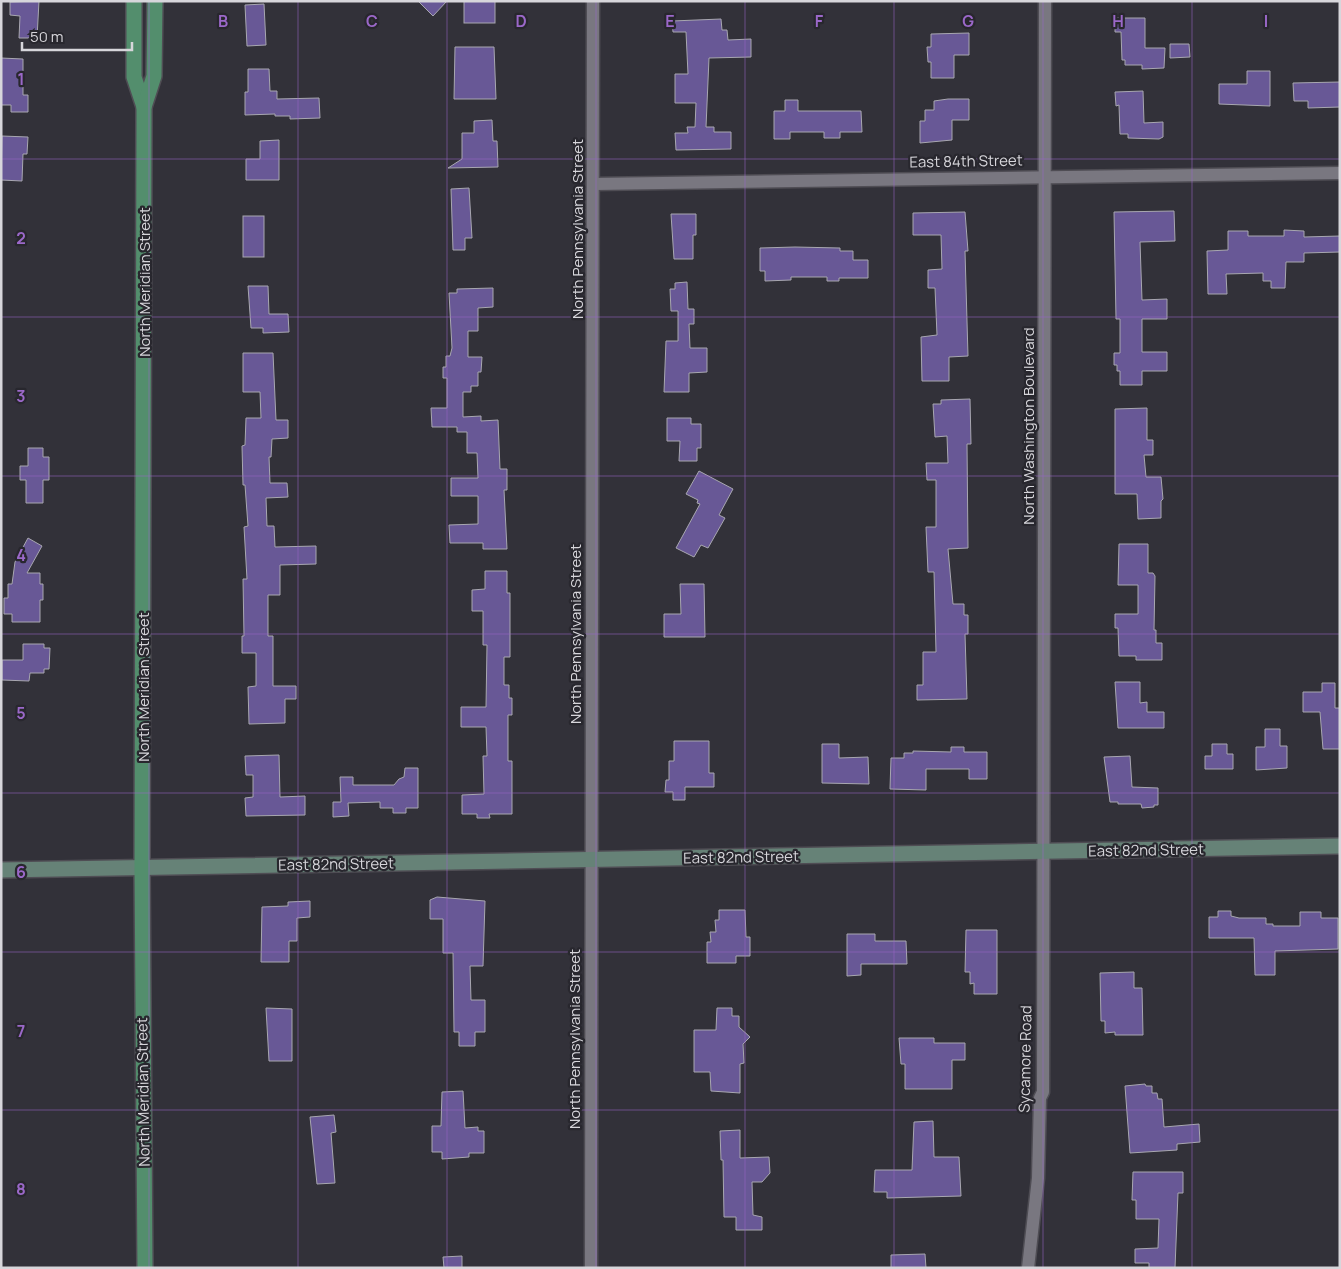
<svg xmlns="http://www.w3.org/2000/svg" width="1341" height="1269" font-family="Manrope,sans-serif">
<rect width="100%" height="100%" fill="#323139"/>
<g fill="#685896" stroke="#a8a7b0">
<polygon points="39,1 37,38 19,38 20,16 10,15 10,2"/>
<polygon points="418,1 447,1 433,16"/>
<rect x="464" y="1" width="31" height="22"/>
<polygon points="264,4 266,45 247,46 245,5"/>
<polygon points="1115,18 1145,18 1145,48 1165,48 1164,68 1142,69 1142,65 1125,65 1125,60 1122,60 1121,32 1115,32"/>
<polygon points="721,19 722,30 727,30 728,40 751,39 751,57 709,58 706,127 714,127 714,132 731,132 731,149 676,150 675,133 688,133 687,127 695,127 696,103 675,103 675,74 688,74 686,32 673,32 672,21"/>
<polygon points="969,33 969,55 954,55 954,78 931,78 931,62 928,62 927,47 931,47 931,34"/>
<polygon points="1170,44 1189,44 1190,57 1170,58"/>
<polygon points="455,47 494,47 496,99 454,99"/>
<polygon points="1,58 23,59 23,95 28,95 28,112 11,112 11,105 1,105"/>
<polygon points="248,69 269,69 270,91 277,91 277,99 319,98 320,118 290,119 290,116 275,116 275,114 245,115 245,92 248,92"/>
<polygon points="1247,71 1270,71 1270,106 1219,104 1219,84 1247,84"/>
<polygon points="1340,82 1340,107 1308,108 1308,101 1294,101 1293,83"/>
<polygon points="1143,91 1144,123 1163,122 1163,137 1159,139 1128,138 1128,134 1120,134 1119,105 1116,106 1115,92"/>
<polygon points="948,99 969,99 969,120 952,120 952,140 920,143 920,121 925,121 925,110 934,110 934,101"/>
<polygon points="785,100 798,100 798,111 861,111 862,132 840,132 840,138 824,138 824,132 790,132 790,139 774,139 774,111 785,111"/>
<polygon points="492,120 493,141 497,141 498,167 448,168 462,159 462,133 474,133 474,121"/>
<polygon points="2,136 28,137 27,154 23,154 22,181 1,180"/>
<polygon points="279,140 279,180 246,180 246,159 260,159 260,141"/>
<polygon points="469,188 472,238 465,238 465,250 453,250 451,189"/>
<polygon points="1174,211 1175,241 1140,242 1142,300 1167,299 1167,319 1142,319 1142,352 1167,352 1167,371 1142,371 1142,385 1120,385 1120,371 1117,371 1117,365 1114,365 1114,353 1120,353 1120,319 1116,319 1114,212"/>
<polygon points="965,212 968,251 965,251 968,356 949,357 949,381 922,381 921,337 937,335 935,288 928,288 928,270 942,269 941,235 913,235 913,213"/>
<polygon points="671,214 696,214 696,235 693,235 693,259 674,259"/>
<rect x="243" y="216" width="21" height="41"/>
<polygon points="1284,230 1304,231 1304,237 1340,236 1340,252 1304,253 1304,262 1286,262 1285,288 1271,288 1271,281 1263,281 1263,273 1226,274 1227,294 1208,294 1207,251 1228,250 1228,231 1248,231 1248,236 1284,236"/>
<polygon points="795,247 840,248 840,251 853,251 853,260 868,260 868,278 839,278 839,281 827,281 827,277 791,277 791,280 765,281 765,271 760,271 760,248"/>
<polygon points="687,282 688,309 694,309 694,324 689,324 690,348 707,348 707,372 689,373 689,392 664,392 666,341 678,341 678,311 671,311 670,289 675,289 675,283"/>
<polygon points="248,286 268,286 269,314 288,314 289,332 263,333 263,328 251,328"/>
<polygon points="493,288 493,307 478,308 478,331 468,331 468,357 482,357 481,372 478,372 478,386 471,386 471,392 463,392 463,417 481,416 481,421 498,420 500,469 507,469 507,490 504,490 507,549 483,549 483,543 450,543 449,525 478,524 478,496 451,496 451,478 478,478 477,453 467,453 467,432 457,432 457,427 432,427 431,408 447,408 447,378 443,378 443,367 446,367 446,356 450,356 452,348 449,293 457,293 457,289"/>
<polygon points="243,353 273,353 276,420 288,420 288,438 272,439 271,457 269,457 270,483 287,483 288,497 266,498 267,526 274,526 275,547 316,546 316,564 280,565 280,595 268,595 268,636 273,636 273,686 296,686 296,699 285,699 285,723 249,724 248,687 256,686 256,653 242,653 242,636 244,636 243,579 247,579 244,527 248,526 245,485 243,485 242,446 245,445 246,418 261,418 260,392 243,392"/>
<polygon points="970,399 971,444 967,444 968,548 948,549 953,604 964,604 964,615 968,615 968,634 965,634 967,699 917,700 917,685 923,685 923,652 936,652 934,572 928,572 926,527 936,527 936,480 927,480 926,463 948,463 947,436 935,437 933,404 941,404 941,400"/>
<polygon points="1147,408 1147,440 1153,440 1153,455 1144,455 1146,477 1161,477 1163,499 1161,501 1161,518 1138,519 1137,494 1115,494 1115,409"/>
<polygon points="667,418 691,418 691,424 701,424 701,448 697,448 697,461 679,461 680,441 667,441"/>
<polygon points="28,448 43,448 43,457 49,457 49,480 43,480 43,503 26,503 26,480 20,480 20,466 28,466"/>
<polygon points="699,471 733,489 719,515 725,518 708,548 701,545 694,557 676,548 700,504 697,503 698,500 686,494"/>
<polygon points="28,538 42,546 27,573 40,573 40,584 43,584 43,600 40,600 40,622 12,622 12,614 4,614 4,598 8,598 8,584 12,584 15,562"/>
<polygon points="1119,544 1148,544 1148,573 1153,573 1155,576 1154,630 1156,630 1156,643 1162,643 1162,660 1136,660 1136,656 1119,656 1118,628 1115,628 1115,614 1138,614 1138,585 1118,585"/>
<polygon points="485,571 507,571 507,593 510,593 510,657 504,657 504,685 509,685 509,698 512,698 512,715 508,715 508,761 512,761 512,814 489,814 490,818 477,818 477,814 462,814 462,795 484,794 483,756 487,756 486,727 461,727 461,707 486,707 487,645 483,645 483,611 472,611 472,590 485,589"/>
<polygon points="680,584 704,584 705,637 664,637 664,614 681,614"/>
<polygon points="23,644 44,644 44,648 50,648 49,669 44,669 44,673 30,673 29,681 2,680 2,660 23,660"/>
<polygon points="1115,682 1140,682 1140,703 1147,702 1147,712 1164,712 1164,728 1118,728"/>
<polygon points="1322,683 1335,683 1335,708 1340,708 1340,749 1323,749 1320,712 1303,712 1303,692 1322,692"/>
<polygon points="1265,729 1280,729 1280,746 1287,746 1287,768 1256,770 1256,747 1265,747"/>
<polygon points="674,741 709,741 709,773 714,773 714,787 685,787 685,800 673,800 673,792 665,792 666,780 669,780 669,761 674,761"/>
<polygon points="822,744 839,744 839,758 868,757 869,784 822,783"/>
<polygon points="1212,744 1227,744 1227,754 1233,754 1233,769 1205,769 1205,756 1212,756"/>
<polygon points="951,747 964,747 964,752 987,752 987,779 969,779 969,769 926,769 926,790 890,789 891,758 904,758 904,753 913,753 913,751 951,752"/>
<polygon points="279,755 280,797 305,796 305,815 246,816 245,798 253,797 253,775 246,775 245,756"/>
<polygon points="1130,756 1132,787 1158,788 1158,805 1154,805 1154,807 1142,808 1141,804 1118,804 1118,802 1110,802 1104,757"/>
<polygon points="405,768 418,768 418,808 406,808 406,813 393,813 393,808 380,808 380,802 348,803 349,816 333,817 333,802 341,802 340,777 353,777 353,785 394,785 399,779 404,777"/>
<polygon points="437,897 485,901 483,966 470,966 471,1000 485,1000 485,1032 475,1032 475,1046 459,1046 459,1032 454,1032 453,953 443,953 443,919 430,919 430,900"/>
<polygon points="310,901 310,917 297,918 297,941 289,941 289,962 261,962 262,907 288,906 288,902"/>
<polygon points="719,910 745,910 746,937 750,937 750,956 736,956 736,963 707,963 707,942 711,942 710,932 716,932 715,920 719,920"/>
<polygon points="1218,911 1231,911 1231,916 1239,918 1266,918 1266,924 1273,924 1273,926 1300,926 1300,912 1321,912 1321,918 1338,918 1338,949 1275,951 1275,975 1255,975 1254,938 1209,938 1209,917 1218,917"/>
<polygon points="966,930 997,930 997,994 974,994 974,983 970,984 970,972 965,972"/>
<polygon points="847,934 875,934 875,941 906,941 907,964 861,964 861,975 847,976"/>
<polygon points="1134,972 1134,988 1142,988 1143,1035 1115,1035 1115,1032 1105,1033 1105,1021 1101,1021 1100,973"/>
<polygon points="266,1008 292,1009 292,1061 269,1061"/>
<polygon points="717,1008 732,1008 732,1016 739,1016 739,1027 750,1037 743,1044 744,1063 740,1064 740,1093 711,1091 710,1072 694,1072 694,1030 716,1030"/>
<polygon points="899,1038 934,1038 934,1043 965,1043 965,1060 952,1060 952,1089 905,1089 905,1064 901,1064"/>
<polygon points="1145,1084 1146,1086 1152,1086 1152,1093 1157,1093 1158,1099 1162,1099 1164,1127 1199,1124 1200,1142 1177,1144 1177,1150 1130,1153 1125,1086"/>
<polygon points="463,1091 465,1128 478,1127 478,1131 484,1131 484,1153 469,1153 469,1157 442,1159 442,1152 432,1152 432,1126 441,1126 442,1092"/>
<polygon points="334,1115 336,1132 331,1133 335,1183 317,1184 310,1117"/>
<polygon points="933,1121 934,1157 959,1157 961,1196 887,1198 887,1192 874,1192 875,1170 912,1170 914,1122"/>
<polygon points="740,1130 740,1158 769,1157 770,1173 762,1182 752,1182 753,1215 762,1217 762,1230 736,1230 736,1217 724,1217 723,1160 721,1160 720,1131"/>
<polygon points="1133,1172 1183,1172 1183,1193 1178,1193 1175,1268 1149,1268 1149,1263 1135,1263 1135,1249 1158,1248 1159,1219 1136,1219 1136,1200 1132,1200"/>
<polygon points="925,1254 926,1268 891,1268 891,1255"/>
<polygon points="462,1256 462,1268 444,1268 443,1257"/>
</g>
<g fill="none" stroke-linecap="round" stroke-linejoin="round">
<defs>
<g id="street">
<polyline points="594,184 1340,173"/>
<polyline points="591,1268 593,1"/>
<polyline points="1028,1268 1038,1178 1040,1098 1043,1092 1045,1"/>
</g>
<polyline id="secondary" points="1,870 1340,846"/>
<g id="primary">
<polyline points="134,1 134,77 144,107"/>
<polyline points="145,1268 142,867 144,120 144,107 154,76 155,1"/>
</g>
</defs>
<use href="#street" stroke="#4f4d54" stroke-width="15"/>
<use href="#secondary" stroke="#4f4d54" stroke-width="18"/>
<use href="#primary" stroke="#4f4d54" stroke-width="18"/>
<use href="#street" stroke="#797780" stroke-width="12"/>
<use href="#secondary" stroke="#668277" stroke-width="15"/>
<use href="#primary" stroke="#538e6d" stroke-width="15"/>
</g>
<path fill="none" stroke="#9b68c9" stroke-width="1" stroke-opacity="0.55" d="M149,1V1268M298,1V1268M447,1V1268M596,1V1268M745,1V1268M894,1V1268M1043,1V1268M1192,1V1268M1,159H1340M1,317H1340M1,476H1340M1,634H1340M1,793H1340M1,952H1340M1,1110H1340"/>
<g text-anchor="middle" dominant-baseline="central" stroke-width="4.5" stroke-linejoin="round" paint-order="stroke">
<g font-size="15" fill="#d7d6db" stroke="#28272e">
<text transform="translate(966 161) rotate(-1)">East 84th Street</text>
<text transform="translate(577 229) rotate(-90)">North Pennsylvania Street</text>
<text transform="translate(144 282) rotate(-90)">North Meridian Street</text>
<text transform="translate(1028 426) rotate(-90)">North Washington Boulevard</text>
<text transform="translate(575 634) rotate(-90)">North Pennsylvania Street</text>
<text transform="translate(143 687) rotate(-90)">North Meridian Street</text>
<text transform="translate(1146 850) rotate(-1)">East 82nd Street</text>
<text transform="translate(741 857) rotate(-1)">East 82nd Street</text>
<text transform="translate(336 864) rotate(-1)">East 82nd Street</text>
<text transform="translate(574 1039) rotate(-90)">North Pennsylvania Street</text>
<text transform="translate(1025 1059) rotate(-89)">Sycamore Road</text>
<text transform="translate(143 1092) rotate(-91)">North Meridian Street</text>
</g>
</g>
<g font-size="16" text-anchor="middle" font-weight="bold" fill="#9b68c9" stroke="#28272e" stroke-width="4.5" stroke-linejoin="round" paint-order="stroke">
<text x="223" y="27">B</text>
<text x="372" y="27">C</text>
<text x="521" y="27">D</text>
<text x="670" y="27">E</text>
<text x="819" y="27">F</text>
<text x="968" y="27">G</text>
<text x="1118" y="27">H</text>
<text x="1266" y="27">I</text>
<text x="21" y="85">1</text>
<text x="21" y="244">2</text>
<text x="21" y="402">3</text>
<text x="21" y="561">4</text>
<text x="21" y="719">5</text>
<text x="21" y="878">6</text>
<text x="21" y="1037">7</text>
<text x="21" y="1195">8</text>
</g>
<rect width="1341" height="1269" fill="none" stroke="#d7d6db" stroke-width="5"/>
<path d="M22 42v8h110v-8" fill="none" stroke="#d7d6db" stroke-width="2.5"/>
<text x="30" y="42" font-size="15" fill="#d7d6db" stroke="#28272e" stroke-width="4" paint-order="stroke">50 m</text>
</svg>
